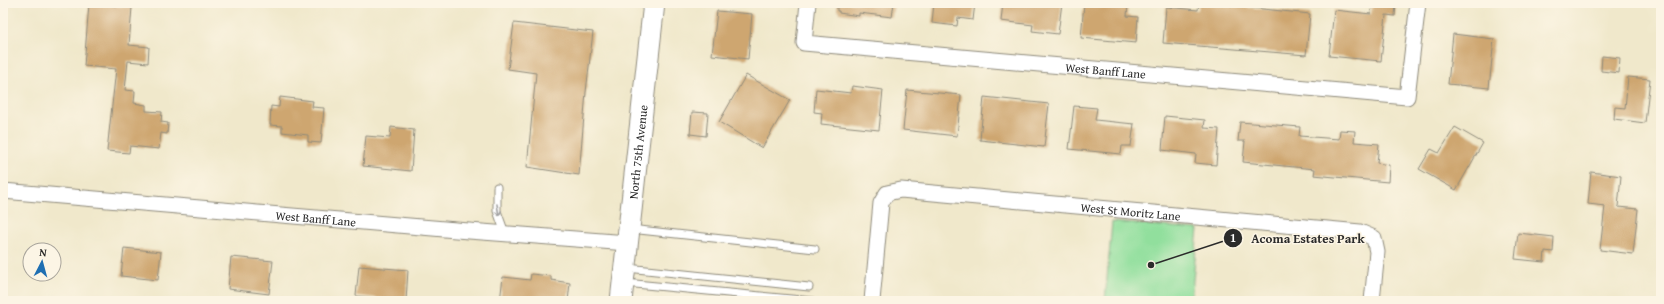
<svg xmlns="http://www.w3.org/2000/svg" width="1664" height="304" font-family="'Gentium Book Plus',serif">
<rect width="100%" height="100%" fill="#fcf5e5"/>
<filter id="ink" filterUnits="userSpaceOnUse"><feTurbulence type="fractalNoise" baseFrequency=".025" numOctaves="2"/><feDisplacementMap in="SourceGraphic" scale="8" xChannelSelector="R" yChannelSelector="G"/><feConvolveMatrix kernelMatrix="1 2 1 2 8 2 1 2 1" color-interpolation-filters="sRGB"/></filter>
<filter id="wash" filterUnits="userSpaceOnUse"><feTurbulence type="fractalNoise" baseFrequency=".012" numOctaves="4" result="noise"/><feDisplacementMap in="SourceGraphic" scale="16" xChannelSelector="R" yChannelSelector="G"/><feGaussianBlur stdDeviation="0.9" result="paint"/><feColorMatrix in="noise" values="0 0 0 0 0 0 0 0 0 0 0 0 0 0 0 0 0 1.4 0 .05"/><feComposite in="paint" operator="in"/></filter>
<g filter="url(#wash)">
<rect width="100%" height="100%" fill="#f0e8cb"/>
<polygon fill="#91df9d" stroke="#5e8564" points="1112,222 1198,229 1191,301 1105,301"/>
<g id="blocks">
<g fill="#cea66f">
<polygon points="837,3 894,3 892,17 859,13 859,16 839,13 839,11 837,11"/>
<polygon points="934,3 975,3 973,20 958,18 957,26 932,23"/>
<polygon points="1003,3 1062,3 1058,34 1032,31 1033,25 1001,21"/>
<polygon points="1084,3 1128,3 1127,16 1138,17 1136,43 1081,38"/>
<polygon points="1199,3 1225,3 1225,5 1310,14 1306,55 1163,43 1166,7 1198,10"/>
<polygon points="1372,3 1396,3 1395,16 1386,15 1381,61 1329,56 1334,10 1371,14"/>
<polygon points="89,4 132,7 129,45 149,47 148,63 128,61 125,90 135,91 134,103 146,105 146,111 162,112 161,122 168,123 167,134 161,133 159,149 130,146 129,153 107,151 116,69 84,66"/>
<polygon points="717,11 752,14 748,59 712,55"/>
<polygon points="514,23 593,32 586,92 579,175 527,167 536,73 508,69"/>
<polygon points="1453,34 1494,39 1489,88 1448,84"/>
<polygon points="1602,56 1620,58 1619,73 1601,71"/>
<polygon points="746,75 790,100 762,148 719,122"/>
<polygon points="1628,77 1650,79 1645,123 1614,119 1615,107 1625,108"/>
<polygon points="852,86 883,90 879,130 821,124 822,113 814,112 816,89 851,93"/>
<polygon points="907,90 961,95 957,136 903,130"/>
<polygon points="280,97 313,101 312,107 324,108 321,143 308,142 308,135 282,132 282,126 270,125 271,106 279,107"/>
<polygon points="984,97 1049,104 1044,147 980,140"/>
<polygon points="1074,106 1097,108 1095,120 1134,124 1131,146 1122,146 1121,154 1069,149"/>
<polygon points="692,112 708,113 706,136 690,134"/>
<polygon points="1165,116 1205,120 1204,128 1219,129 1216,165 1195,163 1196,154 1162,150"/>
<polygon points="1240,122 1300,127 1299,136 1339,139 1340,130 1355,131 1354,142 1379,144 1377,163 1389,165 1388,182 1314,175 1315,169 1243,162 1245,141 1238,141"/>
<polygon points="391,127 414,130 411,171 363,166 366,136 390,138"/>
<polygon points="1455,127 1483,143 1456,190 1419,169 1431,149 1439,153"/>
<polygon points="1591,172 1621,176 1618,207 1638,209 1633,254 1600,250 1605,206 1588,204"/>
<polygon points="1518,233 1554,237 1553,252 1545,251 1544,262 1515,259"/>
<polygon points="124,248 161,252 158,280 121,276"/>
<polygon points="231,257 273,261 269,294 228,289"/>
<polygon points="359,266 408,270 406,301 356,296"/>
<polygon points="531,274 551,276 551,280 570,283 568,301 500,301 503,277 530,280"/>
</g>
</g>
</g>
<g filter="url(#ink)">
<use href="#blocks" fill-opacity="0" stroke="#8e8a7b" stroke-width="1"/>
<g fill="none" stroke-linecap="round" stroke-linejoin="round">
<defs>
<g id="lane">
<polyline points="497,187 497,211 505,233"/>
<polyline points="630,229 815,249"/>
<polyline points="627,268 809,287"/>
<polyline points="625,283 812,301"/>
</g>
<g id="street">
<path id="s1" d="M808,3L804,43L1407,97L1418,3"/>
<path id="s2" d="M3,191L456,230L628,243"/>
<path id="s3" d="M872,301L881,203L887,193L901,190L1360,232L1374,238L1377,252L1372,301"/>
</g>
<g id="secondary">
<path id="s4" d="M621,301L654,3"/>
</g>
</defs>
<use href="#lane" stroke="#8e8a7b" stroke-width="9"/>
<use href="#street" stroke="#8e8a7b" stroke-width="17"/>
<use href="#secondary" stroke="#8e8a7b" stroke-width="23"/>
<use href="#lane" stroke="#fff" stroke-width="7"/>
<use href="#street" stroke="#fff" stroke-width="15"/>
<use href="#secondary" stroke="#fff" stroke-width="21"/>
</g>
<defs><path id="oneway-shaft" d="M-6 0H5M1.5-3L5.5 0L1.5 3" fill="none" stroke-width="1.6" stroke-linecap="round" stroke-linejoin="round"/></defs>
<use stroke="#a0a0a0" href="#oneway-shaft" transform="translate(498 210) rotate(80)"/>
</g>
<g text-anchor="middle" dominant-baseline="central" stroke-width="3" stroke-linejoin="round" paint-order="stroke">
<g font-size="12" fill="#2b2b2b" stroke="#fcf5e5">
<text stroke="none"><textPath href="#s1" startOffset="343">West Banff Lane</textPath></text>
<text stroke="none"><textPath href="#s4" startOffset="150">North 75th Avenue</textPath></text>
<text stroke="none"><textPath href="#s3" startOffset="355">West St Moritz Lane</textPath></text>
<text stroke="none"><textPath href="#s2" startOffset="314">West Banff Lane</textPath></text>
</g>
</g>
<path fill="none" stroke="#2b2b2b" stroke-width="1.5" d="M1151 265L1233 238"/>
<g fill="#2b2b2b" stroke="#fcf5e5" stroke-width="1.5">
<circle cx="1151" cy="265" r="4"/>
<circle cx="1233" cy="238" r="10"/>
</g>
<g font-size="12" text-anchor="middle" font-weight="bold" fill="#fff">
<text x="1233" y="242">1</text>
</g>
<g font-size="13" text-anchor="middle" font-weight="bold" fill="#2b2b2b" stroke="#fcf5e5" stroke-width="3" stroke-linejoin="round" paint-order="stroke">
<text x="1308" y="243">Acoma Estates Park</text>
</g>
<rect width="1664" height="304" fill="none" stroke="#fcf5e5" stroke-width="16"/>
<g transform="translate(42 262) rotate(6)"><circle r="19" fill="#fcf5e5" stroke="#a8a49b"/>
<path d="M0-3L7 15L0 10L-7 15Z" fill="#1f6fb2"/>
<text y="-6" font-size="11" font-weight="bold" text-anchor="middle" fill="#2b2b2b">N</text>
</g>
</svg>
